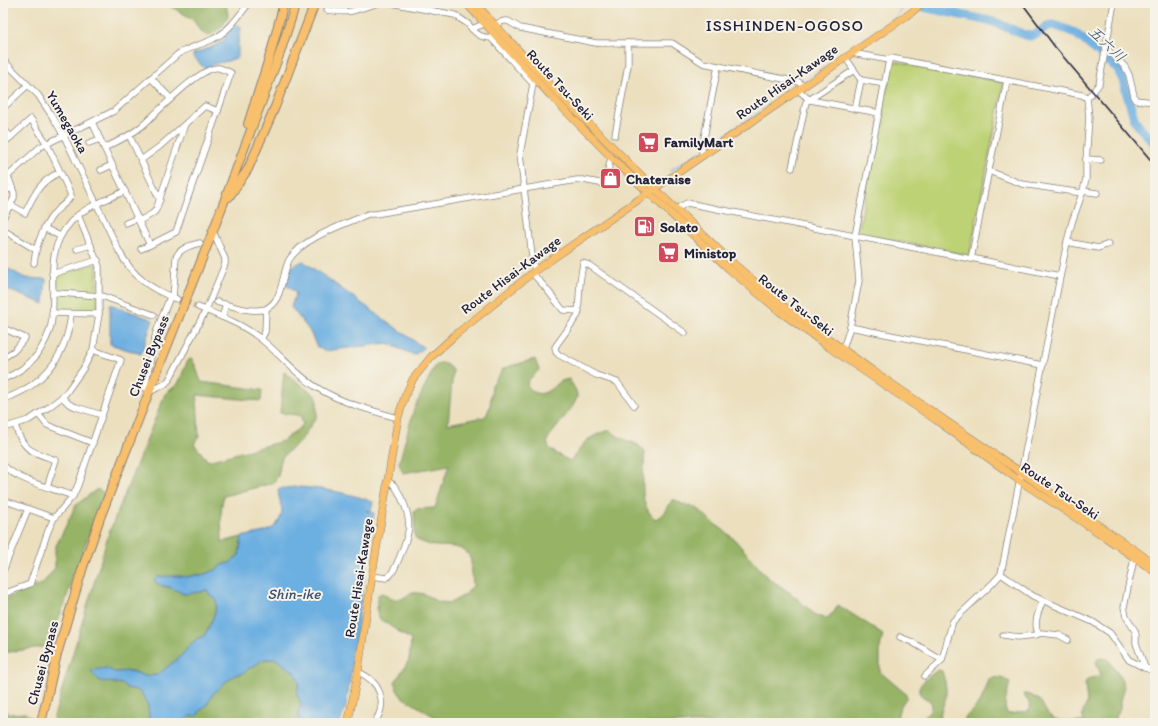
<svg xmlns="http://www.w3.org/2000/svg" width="1158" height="726" font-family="Itim,'Klee One',sans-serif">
<rect width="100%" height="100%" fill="#f7f3e8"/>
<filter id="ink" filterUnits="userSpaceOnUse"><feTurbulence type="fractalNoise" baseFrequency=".025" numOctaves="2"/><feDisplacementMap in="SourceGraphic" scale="8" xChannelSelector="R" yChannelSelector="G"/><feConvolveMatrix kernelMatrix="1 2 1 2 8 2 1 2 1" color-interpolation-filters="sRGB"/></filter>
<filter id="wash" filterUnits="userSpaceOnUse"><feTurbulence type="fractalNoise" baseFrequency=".012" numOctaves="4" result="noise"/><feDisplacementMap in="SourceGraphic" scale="16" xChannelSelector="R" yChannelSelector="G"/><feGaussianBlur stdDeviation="0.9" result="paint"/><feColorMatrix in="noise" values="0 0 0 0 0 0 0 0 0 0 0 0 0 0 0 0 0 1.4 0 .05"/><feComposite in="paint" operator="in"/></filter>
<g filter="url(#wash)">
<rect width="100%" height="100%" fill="#ebdfbe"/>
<g fill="#bdd175" stroke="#707a58">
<polygon points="894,61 1001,82 1003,86 970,253 968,255 859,234 858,233 892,63"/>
<polygon points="94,264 97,266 97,309 94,312 60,311 57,308 57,278 59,275"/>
</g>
<g fill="#96b366" stroke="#5c6a50">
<polygon points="166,3 226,3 228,16 222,27 212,34 208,35 204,34 191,18 168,5"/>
<path d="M192,359L196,367L201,382L262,390L261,401L197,395L199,437L194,444L208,461L283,441L303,425L301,417L297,415L280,413L284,372L317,397V416L301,440L283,456L281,460L278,476L273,483L224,496C219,509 222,529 222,542L242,537L239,555L230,563L222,565L216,570L202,575H196L187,577L179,576L157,577L163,586L169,587L184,594L207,590L210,595L216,599C219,608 209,628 204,636L198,638L192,643L179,658L157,675L145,676L132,671L114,672L107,668L98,678L100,681L122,684L127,688L137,690L142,694L148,706L149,716L148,723H52L109,533L165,394L178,384L188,360Z"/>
<path d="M535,359L539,370L528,381L527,385C540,402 548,390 560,382C562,380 566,380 569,379C572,384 577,391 577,396C577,404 555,429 549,437C542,449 561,456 570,461L587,440L598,434L610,430C613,433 617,436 621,438C630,442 640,443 645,453C644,466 642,481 643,494C643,502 649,516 656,519L663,514L666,511L672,500H675L682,504L694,507L701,511L712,522L722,529L735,540L767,577L792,594L813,613L820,617L827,618L834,612L838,605L883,634L880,648V672L906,694L907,697C901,705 896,712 898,723H437L435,717L402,697L397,690L395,682L409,660L411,640L380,619L377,612L378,595L382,593L392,599H402L412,592L424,594L438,602L450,603L465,595L473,586C472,578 472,569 471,561C467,544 448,547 436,546C430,546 423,542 417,540L415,537L414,512L417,509L435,508L449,465L403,473L399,463L414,409L434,368C440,358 447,365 453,370L448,424L484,417L487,414L490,406L492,385L504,368Z"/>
<polygon points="97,489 104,493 49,646 3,653 3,600 43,583 55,568 55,548 76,505"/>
<path d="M1100,658L1108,659L1121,678L1124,686L1120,701V709L1114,720V723H961C965,718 969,713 974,709C982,701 986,689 989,679C997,676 1002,678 1010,682L1005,703L1006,712L1009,714L1029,711C1033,704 1027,700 1023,694C1027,694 1029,694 1032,696C1045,701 1042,709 1050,716C1057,722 1076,722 1084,722L1082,714L1087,703L1085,683L1088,679L1099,676L1100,672L1096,661Z"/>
<polygon points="276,659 294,672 299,682 297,694 301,704 298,716 299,723 183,723 190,716 197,715 200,711 207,705 213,694 224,683 235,675 244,673 249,668 253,667 262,660"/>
<path d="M938,670L942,671C944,678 947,687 946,694C946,706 937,709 942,723H918L930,711L932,704C929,699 926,699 922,696C911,688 932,674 938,670Z"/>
<polygon points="3,706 9,714 25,713 31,717 28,723 3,723"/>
</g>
<g fill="#6cafe1" stroke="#47688e">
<polygon points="236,24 241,28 238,43 238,57 228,61 218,63 204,68 192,55 216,45 225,39 223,36"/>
<polygon points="303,261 424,348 414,355 387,343 325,351 317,347 309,330 291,307 296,293 285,284 291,267"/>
<polygon points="3,266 25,278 46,279 44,304 3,288"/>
<polygon points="110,304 153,320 141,354 110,344"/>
<path d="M295,487C316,487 341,492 362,498C366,499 368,501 373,502L371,511L366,510V511L374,513L346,706L340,723H299V720L298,712L301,704L297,694L299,682L294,672L276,659H266L262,660L253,667L249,668L244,673L235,675L224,683L213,694L207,705L200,711L197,716H190L183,723H148L149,716L148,706L142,694L137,690L127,688L122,684L100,681L92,673V670L107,668L114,672L132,671L145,676L157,675L179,658L192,643L198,638L204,636C209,628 219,608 216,599L210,595L207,590H205L202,592L184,594L169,587L163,586L158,584L155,582V579L157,577L179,576L187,577L196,575H202L216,570L222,565L230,563L239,555L242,537C254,533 272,534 279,521C280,518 282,515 282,512C282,504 278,497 278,489Z"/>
</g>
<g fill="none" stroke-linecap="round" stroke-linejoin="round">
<g stroke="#6cafe1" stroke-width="1.5">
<polyline points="802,83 896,17 901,8 909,4"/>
<polyline points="704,149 799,85"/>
<polyline points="670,171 701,151"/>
</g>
<polyline stroke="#6cafe1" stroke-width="9" points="909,4 994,22 1025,35 1030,36 1037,34 1047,26 1053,25 1068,30 1075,33 1117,68 1123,80 1126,91 1135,121 1141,129 1155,144"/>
</g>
</g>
<g filter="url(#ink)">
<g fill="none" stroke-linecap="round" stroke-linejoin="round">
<polyline stroke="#c3b9a4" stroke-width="5.5" stroke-dasharray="5.5 3" stroke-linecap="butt" points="177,299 198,307"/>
<defs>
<g id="minor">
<polyline points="391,3 455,15 468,24 472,29"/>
<path d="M327,10C335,11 343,13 352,11C361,9 370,5 379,3"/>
<polyline points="1106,48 1125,67 1129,75 1135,100 1155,102"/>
<polyline points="852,53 889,60 891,58 1082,95 1087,98"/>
<polyline points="845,57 861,80 885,84"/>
<path d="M3,60L38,95L54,119L64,136L119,251C133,277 150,289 177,299"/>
<polyline points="151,78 171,99"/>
<polyline points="798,90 810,100 879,113"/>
<polyline points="3,108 28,85"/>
<polyline points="855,109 861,80"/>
<path d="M92,122L150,245L176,232L231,73C227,71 223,69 219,68C201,65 156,114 142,126C130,136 117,142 104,148"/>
<polyline points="185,124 205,106 218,111"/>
<polyline points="3,128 11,137"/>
<polyline points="129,135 160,200"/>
<polyline points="615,135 628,65 628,43"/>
<polyline points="89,143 100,139"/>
<path d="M3,144L31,119L47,144L71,195C69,202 61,206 56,211C46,222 40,236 36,250L3,230"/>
<polyline points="702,156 702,148 718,66"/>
<polyline points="1086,159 1101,160"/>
<polyline points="792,168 806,102 854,70"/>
<polyline points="101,170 112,165"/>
<polyline points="989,171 1022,184 1082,193"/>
<polyline points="1083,191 1097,193"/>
<polyline points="3,192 12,188"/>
<path d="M11,205L25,213C35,193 39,182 60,172"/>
<polyline points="676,209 687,203 971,259 1007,81"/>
<path d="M3,218L14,198V193L8,176L40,147L114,111L178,54C189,47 202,45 213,39C228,32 239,16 249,3"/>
<polyline points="139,221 152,214 156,210 185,124 159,147 141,160"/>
<polyline points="126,223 138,218"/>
<polyline points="44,228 60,236"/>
<polyline points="1067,242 1098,248 1109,244"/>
<polyline points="77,249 91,245"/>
<polyline points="141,249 150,245"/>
<polyline points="971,258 1060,276"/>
<polyline points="34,263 36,250"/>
<path d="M536,270L533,265L520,154L533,84L491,38C482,37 478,36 472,29L486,23L495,24L504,21H508L520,28L596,43H672L703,63L799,82L803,86"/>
<polyline points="532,273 544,286 563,310 579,311"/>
<polyline points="52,274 98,260"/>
<polyline points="57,293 102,296 154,315"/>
<polyline points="170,297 156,332 145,387 149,392 165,384 169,380 206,310 225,264 225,259 213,231"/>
<path d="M173,298L176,257C180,248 191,245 200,243"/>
<path d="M217,302C232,306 250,313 266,309"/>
<path d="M198,307C220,316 242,324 261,339C280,354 295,374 316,387C341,403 370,410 398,418"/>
<polyline points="52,313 99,314"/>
<polyline points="222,317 226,305"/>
<polyline points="850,327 859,281 855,236 889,60"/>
<polyline points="3,328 25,338 14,351 3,358"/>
<path d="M261,339L265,332L266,309C269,307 273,304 275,301C282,293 283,272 289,260C303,237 344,225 368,214H375L577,180H583L605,184L611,157"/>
<polyline points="843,349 850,327 1042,365"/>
<path d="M3,379C16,374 28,366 37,355C43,346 49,335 51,325C58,289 42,254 70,223C83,207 107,200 125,191"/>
<polyline points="62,397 69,404 76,407 102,415"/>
<path d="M3,399C30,391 54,371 64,344C68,334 70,324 71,314"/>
<polyline points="634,405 617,382 596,375 559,355 556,352 555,347 578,315 580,282 583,263 589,265 685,333"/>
<polyline points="38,414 47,425 93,443"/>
<path d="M15,425C23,451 32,452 56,460L47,487"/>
<polyline points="3,428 29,420 49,407 62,397 66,393 83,369 93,350 99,314 99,266 78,215"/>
<path d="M3,465C18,481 52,488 73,496"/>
<polyline points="3,500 54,518"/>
<polyline points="1135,554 1124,607 1126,616 1135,631 1136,635 1136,643 1145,668"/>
<polyline points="3,571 28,509"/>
<polyline points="1001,574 1033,596 1093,622 1110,633 1129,660 1145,668 1155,671"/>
<path d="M372,576L386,578C393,575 395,567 398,561C409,535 414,523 401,497C397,489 395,484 387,481"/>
<polyline points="3,594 30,584 48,531 54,518 73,496 78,485 121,360 93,350"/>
<path d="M1038,633C1033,622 1039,611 1043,600"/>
<polyline points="1003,635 1018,637 1036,635 1041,633 1059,635 1068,640"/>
<polyline points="900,637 912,642 942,660"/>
<path d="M358,672C380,681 389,703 374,723"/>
<polyline points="925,676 942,660 949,634 953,621 993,583 1001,574 1067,242 1072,222 1083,191 1086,179 1086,162 1089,117 1087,98 1093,92 1099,84 1114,3"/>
</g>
<g id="major">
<polyline points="466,3 550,95 611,157 729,269 779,311 830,348 936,420 1020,481 1099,533 1155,572"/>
<polyline points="475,3 554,89 655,189 734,264 782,305 873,371 1155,564"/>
<polyline points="348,723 358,672 372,576 398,418 405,396 413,379 431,357 455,335 536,270 912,12 922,3"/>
</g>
<g id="highway">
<polyline points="248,124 271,52 284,3"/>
<polyline points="229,197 248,169 275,107 315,3"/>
<polyline points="41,723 57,654 83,567 100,518 149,392 213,231 280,53 296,3"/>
</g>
</defs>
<use href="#minor" stroke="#86807c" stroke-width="7"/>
<use href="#major" stroke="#86807c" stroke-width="8"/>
<use href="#highway" stroke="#86807c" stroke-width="10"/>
<use href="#minor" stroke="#fff" stroke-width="5.5"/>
<use href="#major" stroke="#f8bf6c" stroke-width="7"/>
<use href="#highway" stroke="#f8bf6c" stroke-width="8"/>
<polyline stroke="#22223b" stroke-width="1.5" points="1022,3 1055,47 1155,165"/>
</g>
</g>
<defs>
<symbol id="supermarket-square" viewBox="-11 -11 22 22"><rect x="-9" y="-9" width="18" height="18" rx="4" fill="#d1495b" stroke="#f7f3e8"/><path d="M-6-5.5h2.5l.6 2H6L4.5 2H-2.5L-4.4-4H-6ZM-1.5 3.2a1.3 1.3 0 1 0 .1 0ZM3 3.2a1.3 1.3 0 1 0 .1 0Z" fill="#fff"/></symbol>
<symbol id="shop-square" viewBox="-11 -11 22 22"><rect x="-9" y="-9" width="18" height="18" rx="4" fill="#d1495b" stroke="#f7f3e8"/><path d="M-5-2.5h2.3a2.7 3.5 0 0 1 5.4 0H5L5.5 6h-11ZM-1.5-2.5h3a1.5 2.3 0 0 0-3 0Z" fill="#fff"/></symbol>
<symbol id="fuel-square" viewBox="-11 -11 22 22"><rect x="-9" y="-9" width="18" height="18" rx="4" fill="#d1495b" stroke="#f7f3e8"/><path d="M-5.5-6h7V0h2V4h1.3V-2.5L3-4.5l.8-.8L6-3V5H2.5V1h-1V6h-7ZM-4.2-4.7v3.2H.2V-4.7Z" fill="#fff"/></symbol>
</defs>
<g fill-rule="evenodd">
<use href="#supermarket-square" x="636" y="130" width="25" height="25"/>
<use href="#shop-square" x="598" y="166" width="25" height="25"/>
<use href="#fuel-square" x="632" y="214" width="25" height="25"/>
<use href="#supermarket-square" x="656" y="240" width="25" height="25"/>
</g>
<g text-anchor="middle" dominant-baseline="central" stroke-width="4" stroke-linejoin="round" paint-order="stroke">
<g font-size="14" fill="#22223b" stroke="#f7f3e8">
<text transform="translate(787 82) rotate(-35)">Route Hisai-Kawage</text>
<text transform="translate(560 85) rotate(47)">Route Tsu-Seki</text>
<text transform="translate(67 122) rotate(60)">Yumegaoka</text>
<text transform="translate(511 275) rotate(-37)">Route Hisai-Kawage</text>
<text transform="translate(796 305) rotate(38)">Route Tsu-Seki</text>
<text transform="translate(149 356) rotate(-68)">Chusei Bypass</text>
<text transform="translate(1060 491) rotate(34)">Route Tsu-Seki</text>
<text transform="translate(359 578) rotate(-81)">Route Hisai-Kawage</text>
<text transform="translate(43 663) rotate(-75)">Chusei Bypass</text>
</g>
<g font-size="14" font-weight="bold" fill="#22223b" stroke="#f7f3e8" text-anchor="start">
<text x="664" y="142">FamilyMart</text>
<text x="626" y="179">Chateraise</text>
<text x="660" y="227">Solato</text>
<text x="684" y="253">Ministop</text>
</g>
<g font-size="15" font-style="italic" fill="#3c5375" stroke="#f7f3e8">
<text transform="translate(1107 44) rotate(43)">五六川</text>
<text x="294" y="594">Shin-ike</text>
</g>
<g font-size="16" letter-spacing="1" fill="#22223b" stroke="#f7f3e8">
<text x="785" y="25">ISSHINDEN-OGOSO</text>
</g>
</g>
<rect width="1158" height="726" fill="none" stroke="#f7f3e8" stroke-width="16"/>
</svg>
